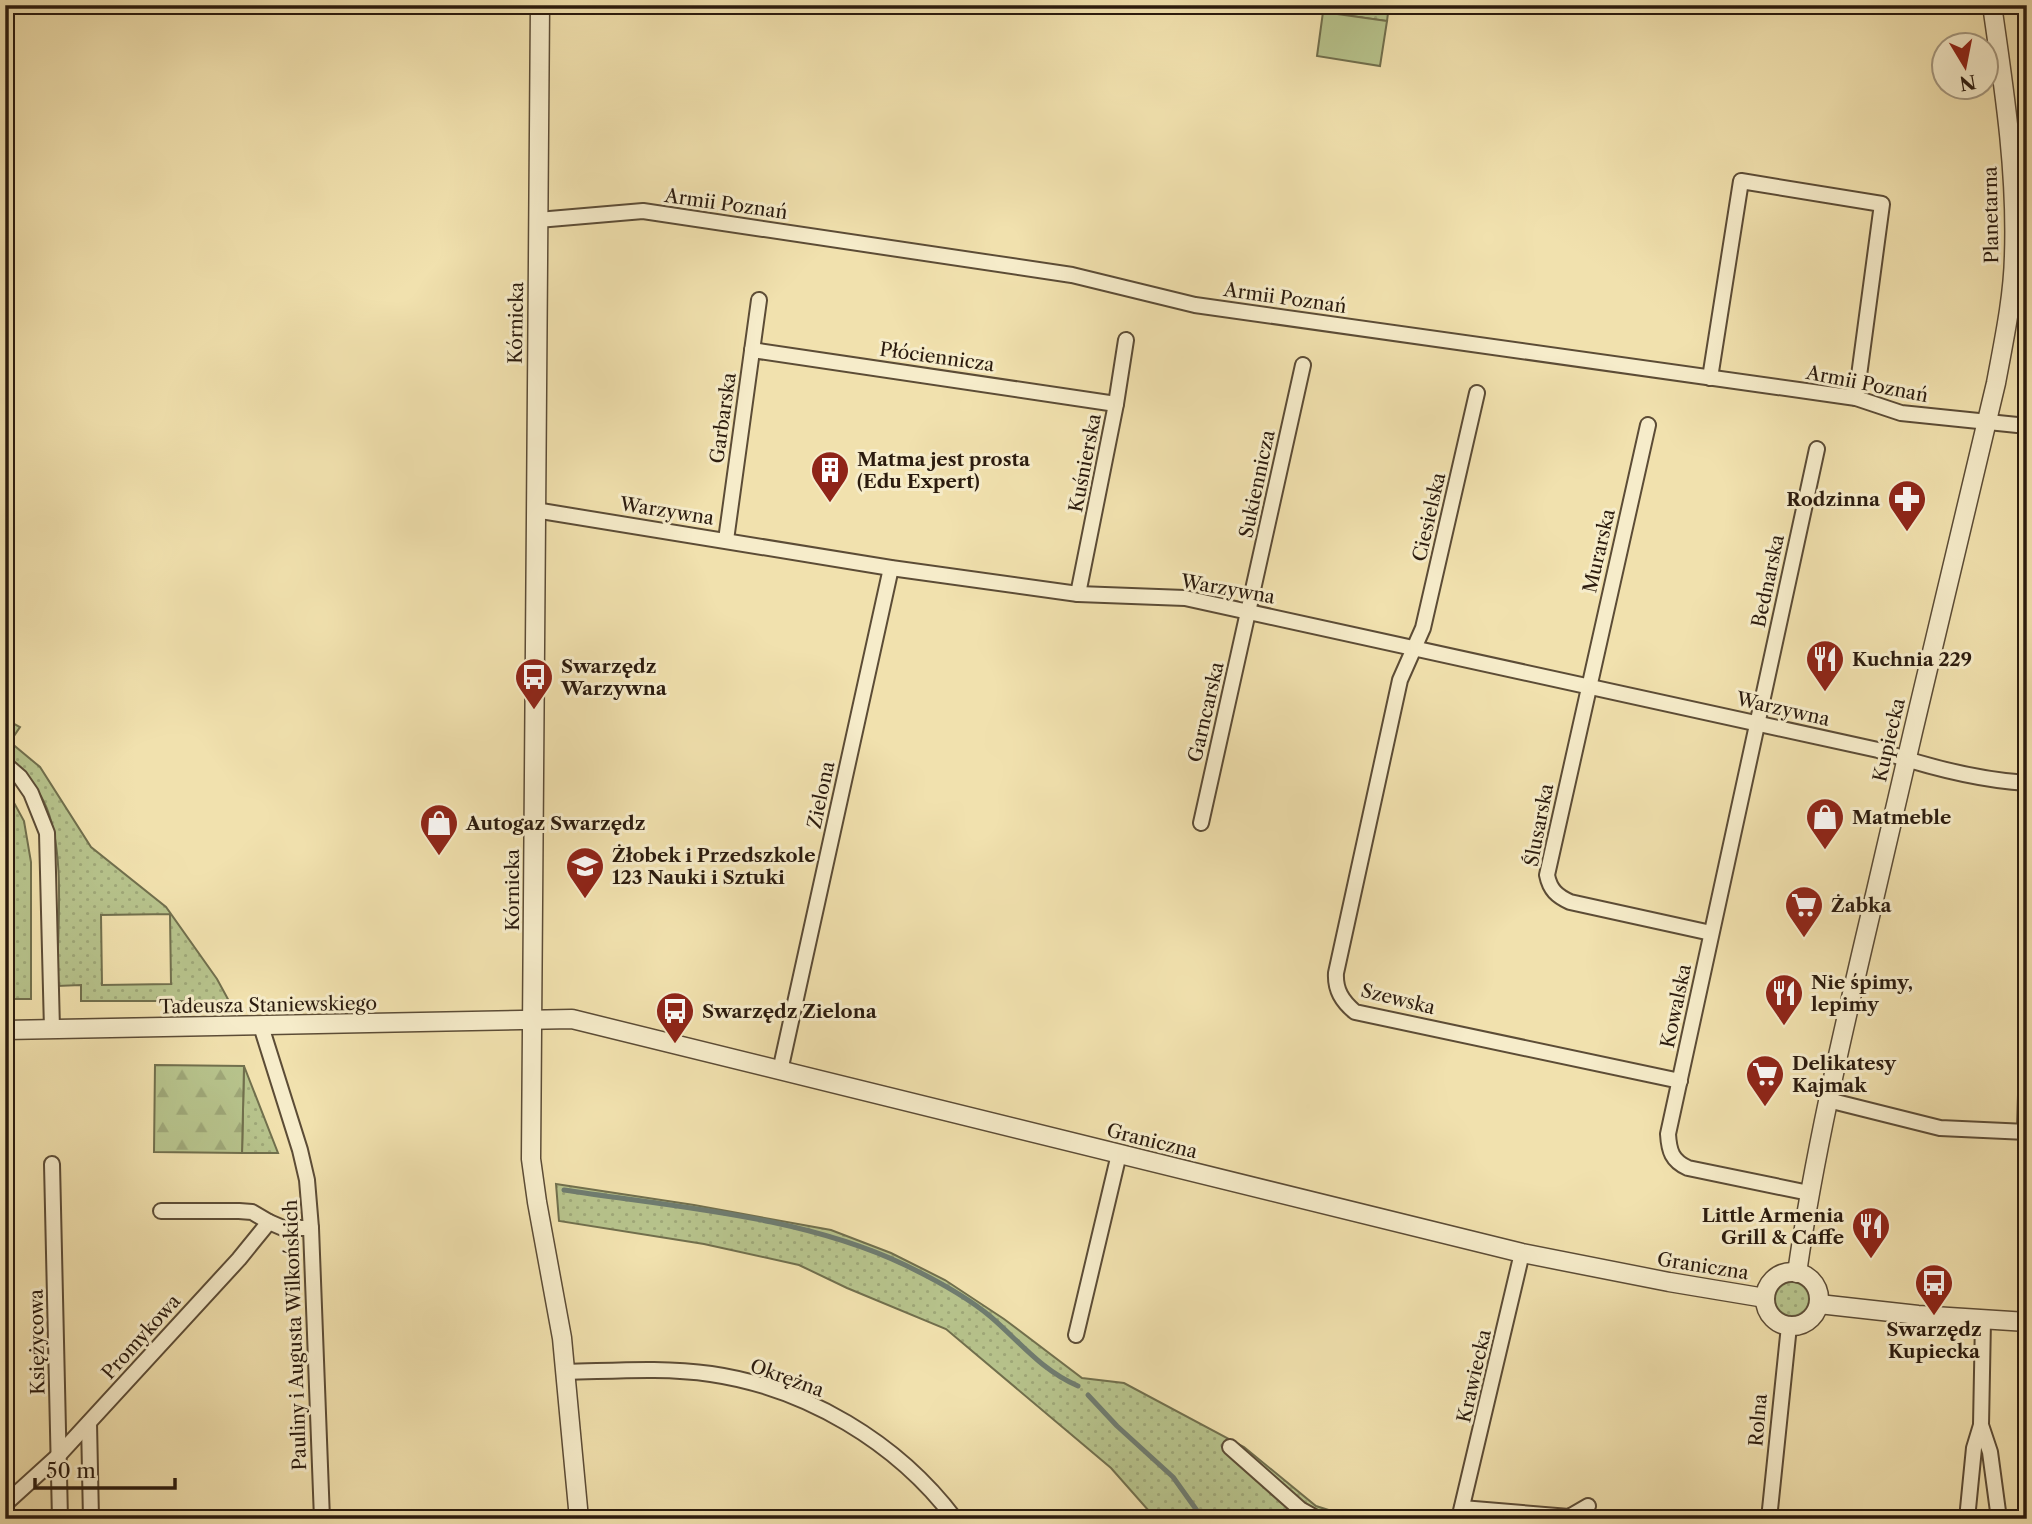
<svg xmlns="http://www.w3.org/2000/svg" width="2032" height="1524" font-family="'Libre Caslon Text',serif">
<defs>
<pattern id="green-dots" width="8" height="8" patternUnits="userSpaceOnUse" patternTransform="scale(1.75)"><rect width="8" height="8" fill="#b7c38c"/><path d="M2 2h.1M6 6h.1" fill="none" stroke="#9ea778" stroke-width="1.8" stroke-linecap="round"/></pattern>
<pattern id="forest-firs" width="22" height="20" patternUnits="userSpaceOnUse" patternTransform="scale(1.75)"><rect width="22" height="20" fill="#b7c38c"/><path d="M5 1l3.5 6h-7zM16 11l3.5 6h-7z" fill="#9ea778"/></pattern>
</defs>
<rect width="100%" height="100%" fill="#f1e1ae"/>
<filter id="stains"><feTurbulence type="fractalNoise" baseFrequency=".00286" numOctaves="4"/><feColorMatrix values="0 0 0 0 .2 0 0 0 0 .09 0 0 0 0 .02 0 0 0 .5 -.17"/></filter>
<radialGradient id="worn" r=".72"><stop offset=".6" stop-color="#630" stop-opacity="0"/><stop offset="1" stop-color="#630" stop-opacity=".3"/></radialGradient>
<g fill="url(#green-dots)" stroke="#716f4d" stroke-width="2" fill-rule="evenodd">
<polygon points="1324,5 1389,5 1387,21 1323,12"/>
<path d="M5,719L20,727L10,742L40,767L91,847L166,907L217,979L229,1001H81V985L57,986C57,933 67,849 44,802C35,783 20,770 5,756ZM170,914L171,984L102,985L101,915Z"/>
<polygon points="5,796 13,801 24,821 31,862 31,999 5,999"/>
<polygon points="244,1066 278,1153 242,1153"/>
<polygon points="556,1184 694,1205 831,1230 891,1253 945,1280 1004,1319 1082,1378 1124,1383 1244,1447 1316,1506 1357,1519 1156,1519 1111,1468 946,1329 847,1288 799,1265 704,1244 559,1221"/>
<circle cx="1792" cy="1299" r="17"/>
</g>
<polygon fill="url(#forest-firs)" stroke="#716f4d" stroke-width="2" points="155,1065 244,1066 242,1153 154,1152"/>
<polygon fill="#b7c38c" stroke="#716f4d" stroke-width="2" points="1323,12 1387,21 1380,66 1317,56"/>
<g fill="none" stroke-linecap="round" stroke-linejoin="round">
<g stroke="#6f7c70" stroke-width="5">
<path d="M564,1190C675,1207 803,1216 905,1265C934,1279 966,1296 991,1317C1020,1342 1041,1370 1078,1386"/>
<polyline points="1088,1395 1117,1426 1173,1477 1203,1519"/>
</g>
<defs>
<g id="minor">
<polyline points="538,220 643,211 1072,275 1195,305 1856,398 1901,413 2027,426"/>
<polyline points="752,350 1116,404"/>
<polyline points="1710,378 1741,181 1882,204 1856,398"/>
<path d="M1477,393L1423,628L1400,680L1336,973C1335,990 1342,1001 1355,1012L1680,1081"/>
<path d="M1648,425L1547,875C1550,890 1557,896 1570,902L1711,933"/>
<path d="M535,510L891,568L1078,594L1185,598L1878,750C1925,766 1976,780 2027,783"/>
<polyline points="726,540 759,300"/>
<polyline points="1078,594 1116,404 1126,340"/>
<polyline points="5,764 20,777 31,793 47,833 52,1029"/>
<polyline points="1201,823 1303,365"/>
<polyline points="261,1026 300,1150 307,1180 311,1228 322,1519"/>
<polyline points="780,1071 891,568"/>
<polyline points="1828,1100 1940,1128 2027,1132"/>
<polyline points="2025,1132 2027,1058"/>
<polyline points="52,1164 60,1519"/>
<path d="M1809,1193L1688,1168C1672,1161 1669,1151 1668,1134L1817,449"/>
<polyline points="161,1211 239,1211 252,1212 269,1222"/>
<polyline points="1076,1335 1119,1154"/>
<path d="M566,1372C614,1371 663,1367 711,1374C806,1388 897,1442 955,1519"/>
<polyline points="89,1423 91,1519"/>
<polyline points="1981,1425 1990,1452 1999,1519"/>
<polyline points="1230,1447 1300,1509 1318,1519"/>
<polyline points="5,1504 58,1456 239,1259 269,1222 283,1228 311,1228"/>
<polyline points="1462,1508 1569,1517 1588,1506"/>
<polyline points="1459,1519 1522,1253"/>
<polyline points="1769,1519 1789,1326"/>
<polyline points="1967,1519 1974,1448 1981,1425 1983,1320"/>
</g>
<g id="tertiary">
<polyline points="540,5 531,1159 537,1202 562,1338 579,1519"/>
<polyline points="5,1030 572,1019 1522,1253 1669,1282 1765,1298"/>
<circle cx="1792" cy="1299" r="27"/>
<path d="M1797,1273C1814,1155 1841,1040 1868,925C1909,744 1954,563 1996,383C2004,340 2013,298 2014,256C2017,172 2004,88 1992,5"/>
<polyline points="1819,1304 1918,1315 2027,1322"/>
</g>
</defs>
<use href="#minor" stroke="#5c4c36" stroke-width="18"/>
<use href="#tertiary" stroke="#5c4c36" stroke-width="21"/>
<use href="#minor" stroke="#f6ecca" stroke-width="14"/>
<use href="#tertiary" stroke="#f6ecca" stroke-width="18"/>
</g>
<defs>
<symbol id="building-pin" viewBox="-11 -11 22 30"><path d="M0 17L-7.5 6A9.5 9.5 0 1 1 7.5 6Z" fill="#8f2418" stroke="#f6ecca"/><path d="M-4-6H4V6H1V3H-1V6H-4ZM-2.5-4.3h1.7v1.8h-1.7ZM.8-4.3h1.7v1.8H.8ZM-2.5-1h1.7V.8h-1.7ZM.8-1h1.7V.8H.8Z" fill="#fff"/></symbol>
<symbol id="pharmacy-pin" viewBox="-11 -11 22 30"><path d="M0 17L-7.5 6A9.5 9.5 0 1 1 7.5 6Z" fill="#8f2418" stroke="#f6ecca"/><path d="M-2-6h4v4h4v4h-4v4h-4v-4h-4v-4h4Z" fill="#fff"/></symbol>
<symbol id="restaurant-pin" viewBox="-11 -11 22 30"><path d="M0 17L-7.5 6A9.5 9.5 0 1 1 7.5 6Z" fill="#8f2418" stroke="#f6ecca"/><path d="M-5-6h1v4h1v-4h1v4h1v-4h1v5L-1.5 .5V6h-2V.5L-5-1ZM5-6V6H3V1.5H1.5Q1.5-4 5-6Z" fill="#fff"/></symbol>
<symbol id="bus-pin" viewBox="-11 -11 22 30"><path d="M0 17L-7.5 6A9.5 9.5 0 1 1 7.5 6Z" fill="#8f2418" stroke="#f6ecca"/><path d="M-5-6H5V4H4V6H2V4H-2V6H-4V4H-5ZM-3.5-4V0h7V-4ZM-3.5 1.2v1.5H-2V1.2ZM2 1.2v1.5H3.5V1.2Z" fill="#fff"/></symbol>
<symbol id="shop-pin" viewBox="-11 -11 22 30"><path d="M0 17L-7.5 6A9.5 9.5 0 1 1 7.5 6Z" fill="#8f2418" stroke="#f6ecca"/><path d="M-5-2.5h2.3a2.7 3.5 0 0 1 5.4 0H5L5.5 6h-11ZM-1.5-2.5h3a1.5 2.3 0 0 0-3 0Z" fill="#fff"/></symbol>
<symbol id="school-pin" viewBox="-11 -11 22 30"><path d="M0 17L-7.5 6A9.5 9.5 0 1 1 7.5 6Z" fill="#8f2418" stroke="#f6ecca"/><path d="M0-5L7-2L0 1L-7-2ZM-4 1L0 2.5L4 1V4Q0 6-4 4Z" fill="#fff"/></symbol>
<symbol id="supermarket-pin" viewBox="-11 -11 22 30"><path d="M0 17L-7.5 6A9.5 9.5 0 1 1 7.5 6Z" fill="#8f2418" stroke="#f6ecca"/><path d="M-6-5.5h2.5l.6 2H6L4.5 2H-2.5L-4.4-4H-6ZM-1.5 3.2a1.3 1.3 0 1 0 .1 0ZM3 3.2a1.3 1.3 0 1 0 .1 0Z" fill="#fff"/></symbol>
</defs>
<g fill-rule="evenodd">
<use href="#building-pin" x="808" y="448" width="44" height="60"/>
<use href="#pharmacy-pin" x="1885" y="477" width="44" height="60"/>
<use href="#restaurant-pin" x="1803" y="637" width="44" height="60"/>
<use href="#bus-pin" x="512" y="655" width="44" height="60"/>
<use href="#shop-pin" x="1803" y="795" width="44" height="60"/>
<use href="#shop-pin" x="417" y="801" width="44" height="60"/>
<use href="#school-pin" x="563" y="844" width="44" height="60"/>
<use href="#supermarket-pin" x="1782" y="883" width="44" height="60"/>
<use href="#restaurant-pin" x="1762" y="971" width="44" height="60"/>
<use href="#bus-pin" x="653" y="989" width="44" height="60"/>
<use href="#supermarket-pin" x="1743" y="1052" width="44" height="60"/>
<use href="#restaurant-pin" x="1849" y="1204" width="44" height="60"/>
<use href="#bus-pin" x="1912" y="1261" width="44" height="60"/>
</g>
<g text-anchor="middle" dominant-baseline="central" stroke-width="6" stroke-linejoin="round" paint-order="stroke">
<g font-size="19" fill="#2b1b0e" stroke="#f6ecca">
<text transform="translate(726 204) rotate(8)">Armii Poznań</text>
<text transform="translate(1991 215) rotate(-91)">Planetarna</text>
<text transform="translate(1285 298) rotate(8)">Armii Poznań</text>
<text transform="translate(516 323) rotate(-89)">Kórnicka</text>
<text transform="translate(937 357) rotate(8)">Płóciennicza</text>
<text transform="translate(1867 384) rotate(11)">Armii Poznań</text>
<text transform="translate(723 418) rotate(-82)">Garbarska</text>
<text transform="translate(1085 463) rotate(-79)">Kuśnierska</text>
<text transform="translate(1257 484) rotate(-78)">Sukiennicza</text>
<text transform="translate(667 511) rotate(9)">Warzywna</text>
<text transform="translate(1429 517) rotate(-77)">Ciesielska</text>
<text transform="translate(1599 551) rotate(-77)">Murarska</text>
<text transform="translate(1768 581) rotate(-78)">Bednarska</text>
<text transform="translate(1228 589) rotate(10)">Warzywna</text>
<text transform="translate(1783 709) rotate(13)">Warzywna</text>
<text transform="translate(1206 712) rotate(-77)">Garncarska</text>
<text transform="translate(1889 740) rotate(-77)">Kupiecka</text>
<text transform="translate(821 795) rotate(-78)">Zielona</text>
<text transform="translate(1539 825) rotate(-79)">Ślusarska</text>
<text transform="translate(512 890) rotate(-90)">Kórnicka</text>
<text transform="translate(1398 999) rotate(14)">Szewska</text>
<text transform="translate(268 1005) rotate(-1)">Tadeusza Staniewskiego</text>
<text transform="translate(1676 1006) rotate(-78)">Kowalska</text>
<text transform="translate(1152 1141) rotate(14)">Graniczna</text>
<text transform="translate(1703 1266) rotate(9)">Graniczna</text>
<text transform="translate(295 1335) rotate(-92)">Pauliny i Augusta Wilkońskich</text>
<text transform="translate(141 1337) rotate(-48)">Promykowa</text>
<text transform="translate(37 1342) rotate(-91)">Księżycowa</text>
<text transform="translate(1474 1376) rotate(-77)">Krawiecka</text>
<text transform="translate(787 1378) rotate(20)">Okrężna</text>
<text transform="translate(1758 1420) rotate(-85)">Rolna</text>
</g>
<g font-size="19" font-weight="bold" fill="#2b1b0e" stroke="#f6ecca" text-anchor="start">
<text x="857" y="459">Matma jest prosta<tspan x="857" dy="22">(Edu Expert)</tspan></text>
<text x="1880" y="499" text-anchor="end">Rodzinna</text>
<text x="1852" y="659">Kuchnia 229</text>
<text x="561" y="666">Swarzędz<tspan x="561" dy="22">Warzywna</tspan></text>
<text x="1852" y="817">Matmeble</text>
<text x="466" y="823">Autogaz Swarzędz</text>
<text x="612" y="855">Żłobek i Przedszkole<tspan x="612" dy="22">123 Nauki i Sztuki</tspan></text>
<text x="1831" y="905">Żabka</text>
<text x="1811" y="982">Nie śpimy,<tspan x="1811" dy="22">lepimy</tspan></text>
<text x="702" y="1011">Swarzędz Zielona</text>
<text x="1792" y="1063">Delikatesy<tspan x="1792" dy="22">Kajmak</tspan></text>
<text x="1844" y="1215" text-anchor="end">Little Armenia<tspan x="1844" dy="22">Grill &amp; Caffe</tspan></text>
<text x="1934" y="1329" text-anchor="middle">Swarzędz<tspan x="1934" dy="22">Kupiecka</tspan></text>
</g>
</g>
<rect width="2032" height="1524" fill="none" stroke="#f1e1ae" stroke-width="28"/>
<rect x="7" y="7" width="2018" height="1510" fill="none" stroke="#2b1b0e" stroke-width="3.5"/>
<rect x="14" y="14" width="2004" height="1496" fill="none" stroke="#2b1b0e" stroke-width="2"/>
<g transform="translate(1965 66) rotate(170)"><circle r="33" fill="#f6ecca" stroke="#a5987f" stroke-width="2"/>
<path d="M0-5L12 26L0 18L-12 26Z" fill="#8f2418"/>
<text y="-10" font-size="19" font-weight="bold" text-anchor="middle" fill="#2b1b0e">N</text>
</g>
<path d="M35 1478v10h140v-10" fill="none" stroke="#2b1b0e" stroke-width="3.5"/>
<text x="46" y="1478" font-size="21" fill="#2b1b0e" stroke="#f6ecca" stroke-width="5" paint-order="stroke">50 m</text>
<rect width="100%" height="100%" filter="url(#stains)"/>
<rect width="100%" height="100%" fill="url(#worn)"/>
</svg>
